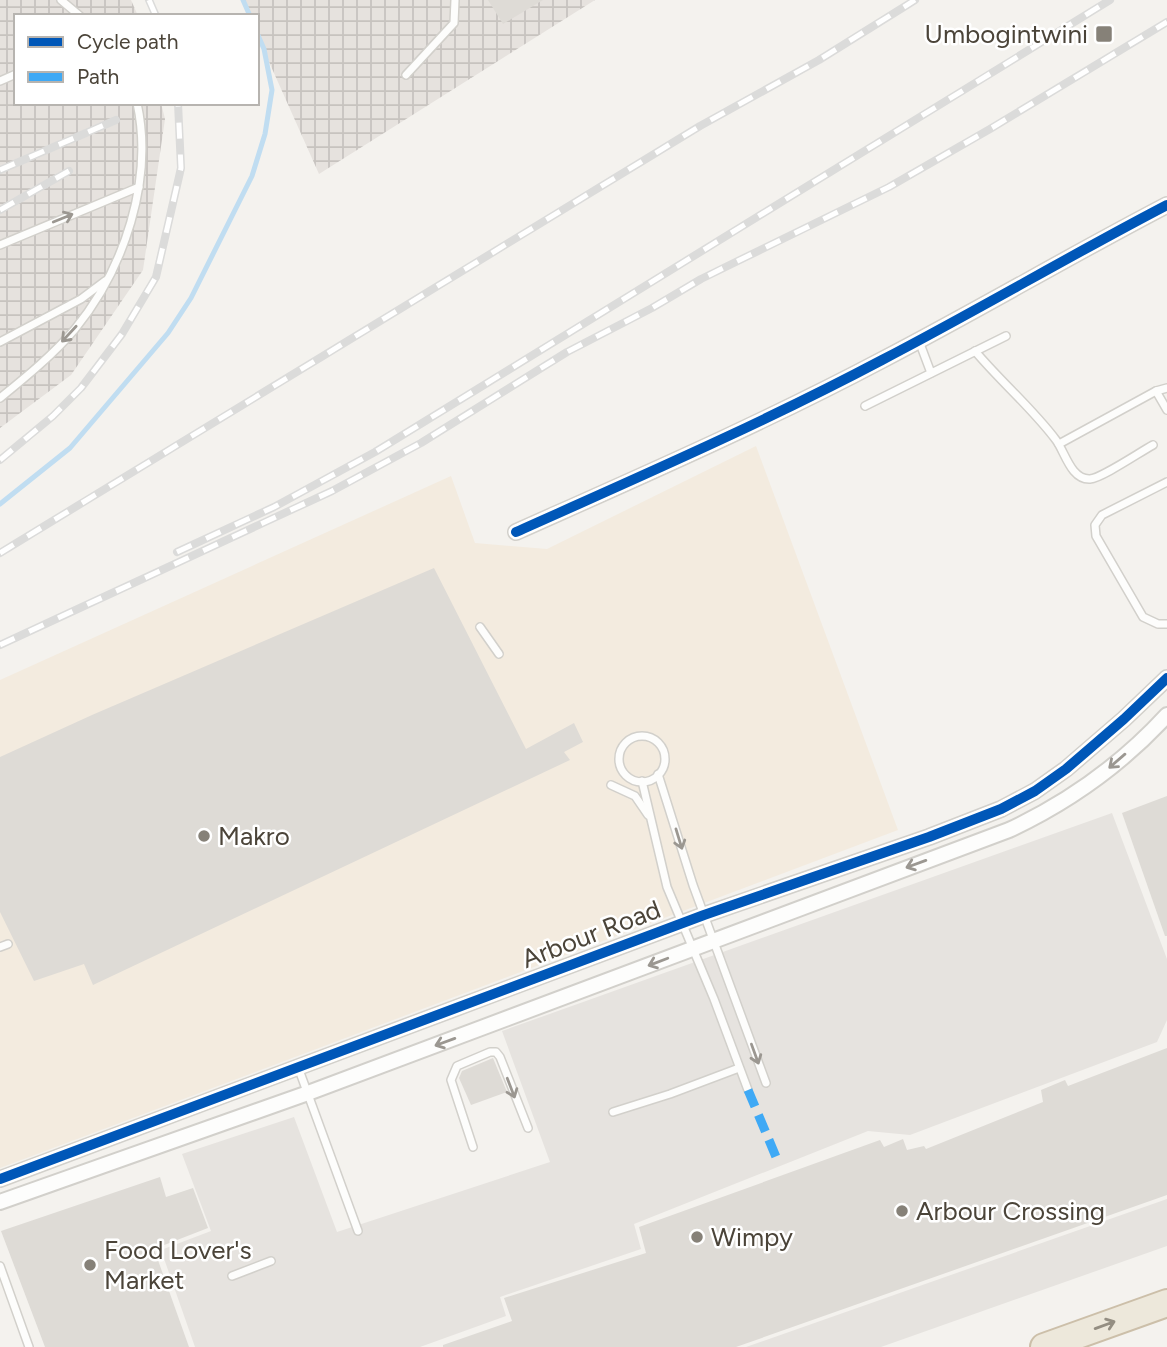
<svg xmlns="http://www.w3.org/2000/svg" width="1167" height="1347" font-family="Figtree,sans-serif">
<defs>
<pattern id="industrial-grid" width="8" height="8" patternUnits="userSpaceOnUse" patternTransform="scale(1.75)"><rect width="8" height="8" fill="#e6e2de"/><path d="M0 4h8M4 0v8" fill="none" stroke="#c7c3bf"/></pattern>
</defs>
<rect width="100%" height="100%" fill="#f4f2ee"/>
<polygon fill="#f3ebdf" points="756,446 898,830 0,1168 0,680 451,476 475,543 547,549"/>
<g fill="url(#industrial-grid)">
<polygon points="0,0 131,0 138,16 16,16 16,103 161,103 165,119 143,270 71,375 0,428"/>
<polygon points="242,0 595,0 319,174 257,35 257,16 249,16"/>
</g>
<g fill="#e6e3df">
<polygon points="1112,813 1167,959 1167,1020 1157,1042 910,1135 868,1131 634,1224 641,1249 500,1297 506,1316 420,1347 195,1347 161,1250 211,1231 182,1154 294,1117 337,1232 550,1162 502,1031"/>
<polygon points="1167,1199 1167,1246 881,1347 746,1347"/>
</g>
<g fill="none" stroke-linecap="round" stroke-linejoin="round">
<g stroke="#c0ddf1" stroke-width="5">
<polyline points="243,0 250,16"/>
<polyline points="0,504 70,448 168,333 191,298 252,176 265,134 272,90 264,49 257,33"/>
</g>
</g>
<g fill="#dedbd6">
<polygon points="488,0 543,0 503,24"/>
<polygon points="434,568 526,749 574,723 583,742 564,752 570,760 93,985 84,964 34,981 0,912 0,757 92,715"/>
<polygon points="1167,796 1167,936 1165,936 1122,813"/>
<polygon points="1167,1048 1167,1195 736,1347 443,1347 443,1345 512,1321 504,1298 646,1253 639,1227 880,1140 884,1147 903,1139 907,1150 924,1146 926,1149 1043,1102 1041,1090 1065,1080 1068,1086"/>
<polygon points="493,1058 507,1092 471,1105 459,1078 462,1071"/>
<polygon points="160,1177 166,1197 193,1188 208,1228 154,1249 189,1347 45,1347 1,1231"/>
</g>
<g fill="none" stroke-linecap="round" stroke-linejoin="round">
<defs>
<g id="service">
<polyline points="61,0 80,16"/>
<polyline points="406,75 454,23 455,0"/>
<polyline points="0,81 16,74"/>
<polyline points="0,245 139,187"/>
<polyline points="919,341 931,373"/>
<polyline points="0,342 81,299 105,281"/>
<path d="M975,351C1001,382 1032,408 1056,440C1065,452 1071,480 1090,479C1102,478 1140,452 1153,445"/>
<polyline points="1156,391 1167,410"/>
<path d="M0,398C26,377 54,354 75,329C124,269 154,180 137,103"/>
<polyline points="865,406 1006,336"/>
<polyline points="1059,444 1156,391 1167,388"/>
<polyline points="1167,482 1102,515 1095,525 1096,536 1143,617 1158,624 1167,624"/>
<polyline points="480,627 499,654"/>
<circle cx="642" cy="759" r="23"/>
<polyline points="658,774 693,885 766,1083"/>
<polyline points="642,781 667,887 714,999 748,1090"/>
<polyline points="611,785 635,796 648,815"/>
<polyline points="0,947 8,944"/>
<polyline points="298,1067 358,1231"/>
<polyline points="613,1112 670,1094 739,1068"/>
<polyline points="473,1147 451,1080 457,1066 490,1052 496,1052 500,1057 528,1128"/>
<polyline points="0,1266 29,1347"/>
<polyline points="232,1276 271,1261"/>
</g>
<g id="minor">
<path d="M516,532C639,477 763,423 882,360C978,310 1071,255 1167,205"/>
<polyline points="0,1179 704,915 929,837 1001,809 1035,791 1066,769 1124,719 1167,678"/>
<path d="M0,1202L308,1093L1009,830C1069,802 1122,764 1167,715"/>
</g>
<polyline id="motorway" points="1044,1347 1167,1303"/>
</defs>
<use href="#service" stroke="#d2d0cb" stroke-width="10"/>
<use href="#minor" stroke="#d2d0cb" stroke-width="18"/>
<use href="#motorway" stroke="#ccbfa9" stroke-width="30"/>
<use href="#service" stroke="#fdfdfc" stroke-width="7"/>
<use href="#minor" stroke="#fdfdfc" stroke-width="14"/>
<use href="#motorway" stroke="#ede8db" stroke-width="26"/>
<defs>
<g id="rail">
<polyline points="149,0 156,16"/>
<polyline points="0,170 116,120"/>
<polyline points="0,210 69,171"/>
<polyline points="0,460 53,416 81,388 122,334 156,277 181,168 178,103"/>
<polyline points="177,552 274,507 375,452 1110,0"/>
<polyline points="0,553 700,126 819,60 915,0"/>
<polyline points="0,645 332,491 421,443 567,352 652,308 701,279 889,187 990,129 1167,22"/>
</g>
</defs>
<use href="#rail" stroke="#dbdbda" stroke-width="8"/>
<use href="#rail" stroke="#fff" stroke-width="5" stroke-dasharray="16" stroke-linecap="butt"/>
<polyline stroke="#3fa9f5" stroke-width="9" stroke-dasharray="18 9" stroke-linecap="butt" points="748,1090 779,1164"/>
<defs>
<g id="cycleway">
<path d="M516,532C639,477 763,423 882,360C978,310 1071,255 1167,205"/>
<polyline points="0,1179 704,915 929,837 1001,809 1035,791 1066,769 1124,719 1167,678"/>
</g>
</defs>
<use href="#cycleway" stroke="#fff" stroke-width="15"/>
<use href="#cycleway" stroke="#0057b8" stroke-width="10"/>
</g>
<defs><path id="oneway-shaft" d="M-6 0H5M1.5-3L5.5 0L1.5 3" fill="none" stroke-width="1.6" stroke-linecap="round" stroke-linejoin="round" transform="scale(1.75)"/></defs>
<g stroke="#9b9791">
<use href="#oneway-shaft" transform="translate(63 218) rotate(-22)"/>
<use href="#oneway-shaft" transform="translate(69 334) rotate(133)"/>
<use href="#oneway-shaft" transform="translate(1117 761) rotate(139)"/>
<use href="#oneway-shaft" transform="translate(679 839) rotate(73)"/>
<use href="#oneway-shaft" transform="translate(916 864) rotate(160)"/>
<use href="#oneway-shaft" transform="translate(658 962) rotate(159)"/>
<use href="#oneway-shaft" transform="translate(445 1042) rotate(160)"/>
<use href="#oneway-shaft" transform="translate(755 1054) rotate(70)"/>
<use href="#oneway-shaft" transform="translate(511 1088) rotate(69)"/>
</g>
<use stroke="#948e82" href="#oneway-shaft" transform="translate(1105 1325) rotate(-20)"/>
<g fill="#868178" stroke="#fff" stroke-width="2.5">
<rect x="1095" y="25" width="18" height="18" rx="3.5"/>
<circle cx="204" cy="836" r="7"/>
<circle cx="902" cy="1211" r="7"/>
<circle cx="697" cy="1237" r="7"/>
<circle cx="90" cy="1265" r="7"/>
</g>
<g text-anchor="middle" dominant-baseline="central" stroke-width="5" stroke-linejoin="round" paint-order="stroke">
<g font-size="26" fill="#4b4439" stroke="#fff" text-anchor="start">
<text x="1088" y="34" text-anchor="end">Umbogintwini</text>
<text x="218" y="836">Makro</text>
<text x="916" y="1211">Arbour Crossing</text>
<text x="711" y="1237">Wimpy</text>
<text x="104" y="1250">Food Lover's<tspan x="104" dy="30">Market</tspan></text>
</g>
<g font-size="26" fill="#4b4439" stroke="#fff">
<text transform="translate(591 934) rotate(-21)">Arbour Road</text>
</g>
</g>
<rect x="14" y="14" width="245" height="91" fill="#ffffff" stroke="#b7b4b0" stroke-width="2"/>
<rect x="28" y="37" width="35" height="10" fill="#0057b8" stroke="#b7b4b0" stroke-width="2"/>
<text x="77" y="49" font-size="21" fill="#4b4439">Cycle path</text>
<rect x="28" y="72" width="35" height="10" fill="#3fa9f5" stroke="#b7b4b0" stroke-width="2"/>
<text x="77" y="84" font-size="21" fill="#4b4439">Path</text>
</svg>
